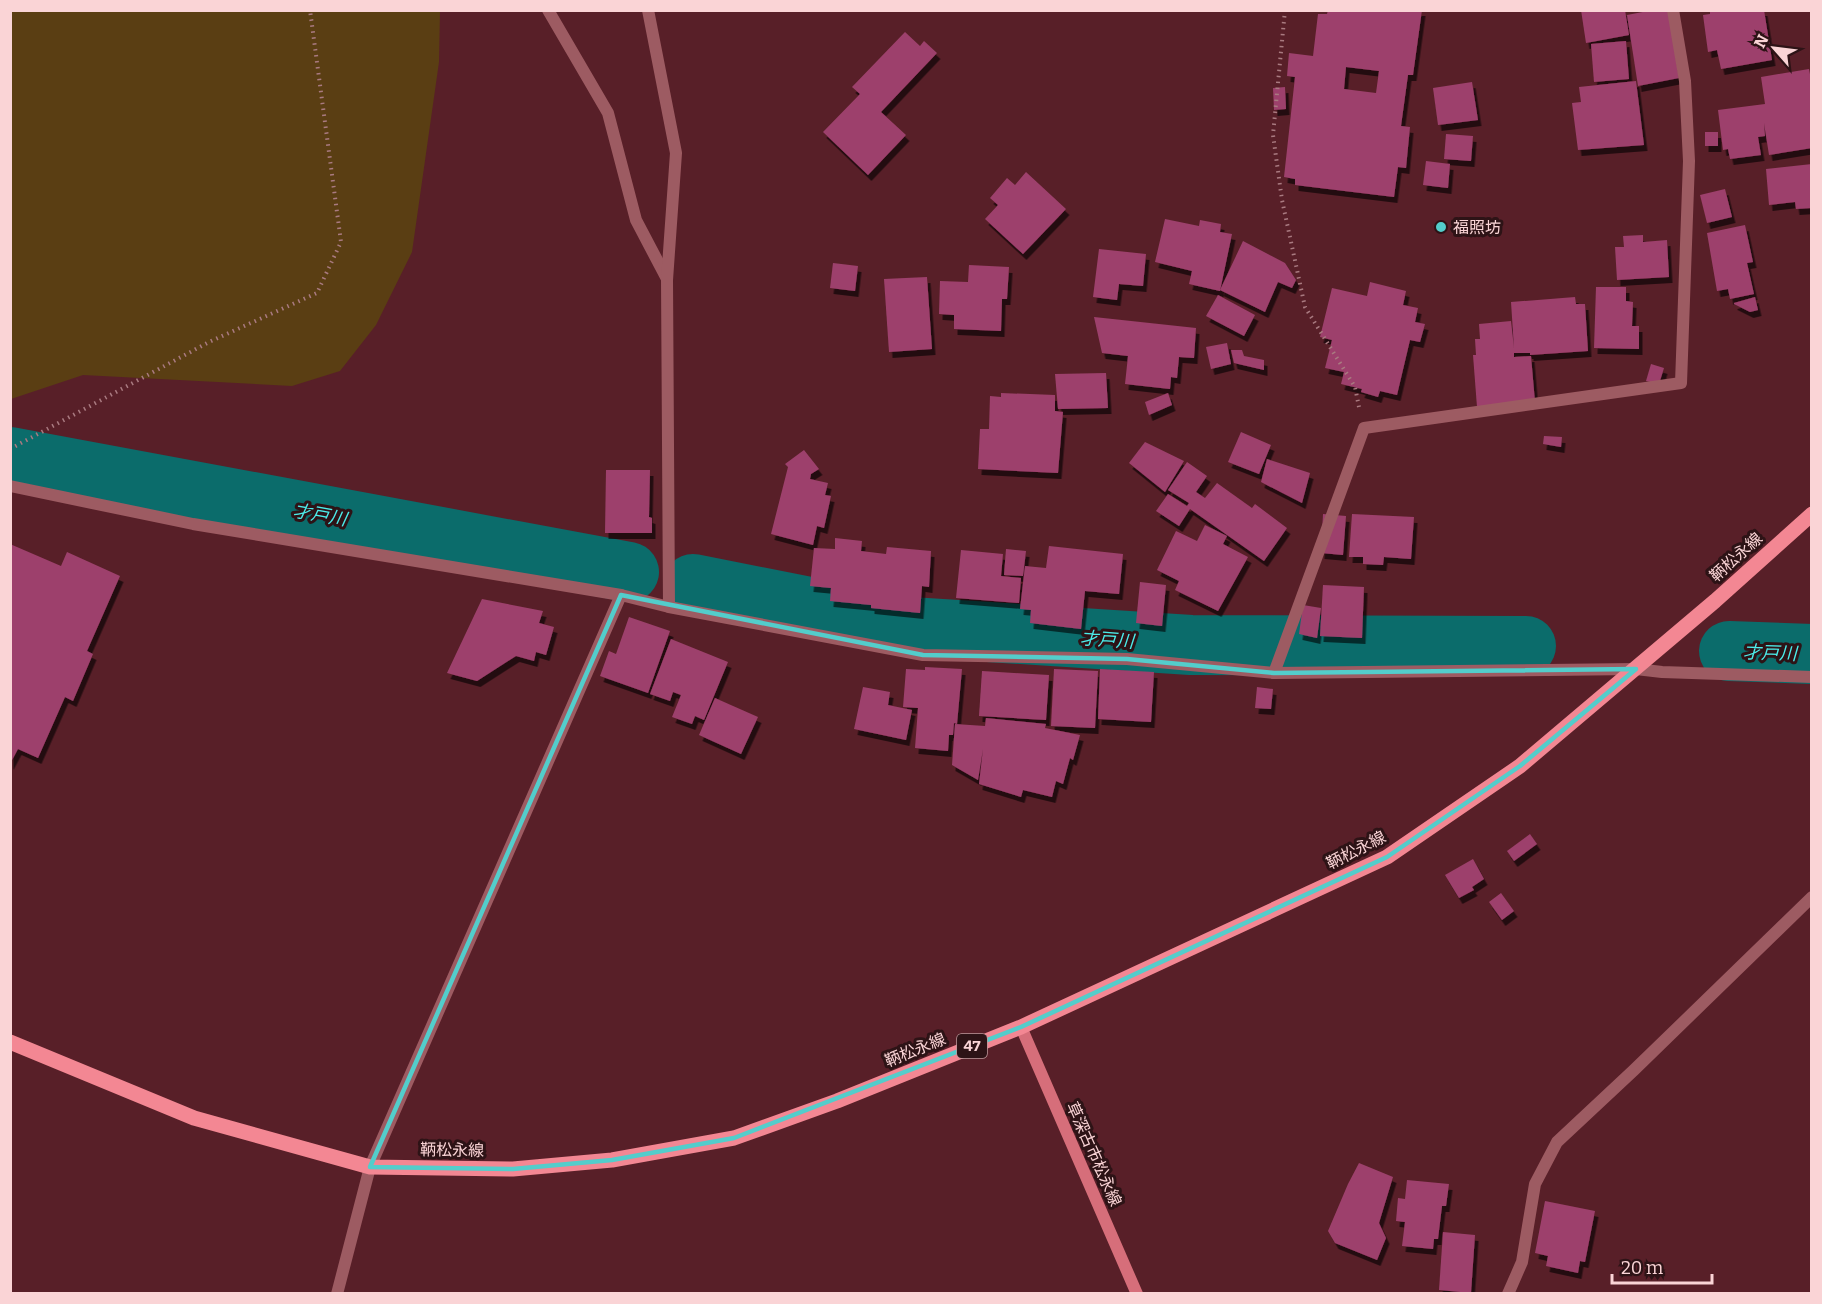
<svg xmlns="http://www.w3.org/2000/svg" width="1822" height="1304" font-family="Bitter,'Noto Sans JP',serif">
<defs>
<filter id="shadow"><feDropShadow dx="3.5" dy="6" stdDeviation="0" flood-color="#0009"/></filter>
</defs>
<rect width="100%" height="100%" fill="#581f28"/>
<polygon fill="#5a3e13" points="10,11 440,11 439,62 412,252 376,325 340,371 292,386 83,375 11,399"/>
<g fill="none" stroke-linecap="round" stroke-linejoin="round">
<g stroke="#0b6c6b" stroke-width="60">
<polyline points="10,457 629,572"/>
<polyline points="693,584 910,627 1191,645 1526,646"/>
<polyline points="1729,651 1812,654"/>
</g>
</g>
<g fill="#9d406c" fill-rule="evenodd" filter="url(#shadow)">
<path d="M1328,10H1422L1413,75H1408L1401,126L1410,127L1406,168L1398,167L1394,197L1295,185V179L1284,177L1295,77L1287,76L1289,53L1313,56L1318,14H1327ZM1346,67L1379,71L1376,93L1344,89Z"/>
<polygon points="1581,10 1625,10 1629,35 1586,43"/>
<polygon points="1653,10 1668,10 1679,78 1638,86 1627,15"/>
<polygon points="1710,10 1764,10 1772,60 1721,69 1717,50 1708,52 1703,15 1710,14"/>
<polygon points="905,32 920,46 924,41 937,53 881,112 906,135 868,175 823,132 860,94 852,87"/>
<polygon points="1626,41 1629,79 1594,82 1591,44"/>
<polygon points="1809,69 1812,85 1812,148 1769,155 1764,123 1765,136 1758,137 1761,155 1730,159 1728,149 1723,150 1718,110 1765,104 1761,77"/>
<polygon points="1636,81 1644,145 1578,150 1572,103 1581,102 1579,87"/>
<polygon points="1472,82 1478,120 1438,125 1433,88"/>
<polygon points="1285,87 1286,109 1274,110 1273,88"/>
<rect x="1705" y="132" width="13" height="14"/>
<polygon points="1446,134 1473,136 1471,161 1444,159"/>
<polygon points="1426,161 1450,164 1448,188 1423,185"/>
<polygon points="1812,164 1812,208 1796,209 1795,202 1769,205 1766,169"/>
<polygon points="1026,172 1066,209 1023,254 985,219 998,205 990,198 1007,178 1015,185"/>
<polygon points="1725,189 1732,217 1707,223 1700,195"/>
<polygon points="1165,219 1199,226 1200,220 1221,224 1220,232 1232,234 1220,291 1189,284 1192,271 1155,262"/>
<polygon points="1745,225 1753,262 1747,263 1754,294 1730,299 1728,289 1717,291 1707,233"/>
<polygon points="1643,235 1643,242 1667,240 1669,277 1617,280 1615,247 1624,247 1623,236"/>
<polygon points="1243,241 1285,263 1296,280 1292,288 1278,282 1265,312 1220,290"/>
<polygon points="1099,249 1146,254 1143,286 1119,284 1117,300 1093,297"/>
<polygon points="833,263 858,266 855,291 830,288"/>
<polygon points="969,265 1009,267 1007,299 1002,299 1001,331 954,329 954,315 939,314 940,281 968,282"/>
<polygon points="927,277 932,349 889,352 884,279"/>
<polygon points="1370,282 1406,291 1403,305 1418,308 1415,322 1425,324 1420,342 1410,340 1397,395 1380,391 1378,397 1361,392 1362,389 1341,384 1344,372 1325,368 1332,340 1320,337 1332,288 1367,296"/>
<polygon points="1596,287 1626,287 1626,301 1633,302 1632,326 1639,326 1639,349 1594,348"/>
<polygon points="1218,295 1255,315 1244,336 1206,316"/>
<polygon points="1575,297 1576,304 1585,304 1588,351 1530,355 1530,353 1514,353 1514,357 1531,356 1535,402 1477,407 1473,355 1476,355 1475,339 1480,339 1479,324 1511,321 1514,348 1511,302"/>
<polygon points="1755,297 1758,310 1750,312 1734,304 1734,303"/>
<polygon points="1094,317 1196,328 1194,358 1179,357 1177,378 1171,377 1170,389 1125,384 1128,356 1102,353"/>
<polygon points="1227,343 1231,364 1211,369 1206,347"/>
<polygon points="1231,350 1242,350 1244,356 1264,360 1264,370 1234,363"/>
<polygon points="1651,364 1664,368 1659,384 1646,381"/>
<polygon points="1106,373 1108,408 1058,409 1055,374"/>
<polygon points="1001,393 1055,395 1055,411 1063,412 1058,473 978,469 980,429 989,429 990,396 1001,397"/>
<polygon points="1168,393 1172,405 1149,415 1145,402"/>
<polygon points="1241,432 1271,445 1259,474 1228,462"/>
<polygon points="1544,436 1562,437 1561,447 1543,444"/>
<polygon points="1145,442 1184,461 1165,492 1129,463"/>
<polygon points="804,450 819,469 811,474 810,479 828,483 825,495 831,496 824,528 817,526 813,545 771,534 788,467 785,464"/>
<polygon points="1267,459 1310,473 1302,503 1261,482"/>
<polygon points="1187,462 1207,476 1196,492 1205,498 1217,483 1252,508 1255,504 1287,528 1264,561 1190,509 1179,526 1156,511 1168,494 1187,506 1189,503 1168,490"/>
<polygon points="606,470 650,470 649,517 652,518 652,533 605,533"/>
<polygon points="1323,514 1346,516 1343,555 1321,553"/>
<polygon points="1352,514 1414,517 1411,559 1384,557 1383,565 1363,564 1363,557 1349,557"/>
<polygon points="1205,525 1227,536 1223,544 1248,557 1218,611 1175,590 1179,581 1157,570 1176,531 1197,541"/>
<polygon points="835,538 862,541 861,551 886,554 887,547 931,551 929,587 922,586 920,613 871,608 871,605 830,601 831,588 810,586 814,548 835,549"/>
<polygon points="10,544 61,566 67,552 120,576 87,651 93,654 73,701 65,697 38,758 18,749 10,764"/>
<polygon points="1049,546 1123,554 1119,594 1085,591 1081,629 1030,623 1031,610 1020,609 1025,566 1046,568"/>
<polygon points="1006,549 1026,551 1023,576 1004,575"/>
<polygon points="961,550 1003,554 1001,576 1021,578 1019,603 956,598"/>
<polygon points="1140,582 1166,585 1162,626 1136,623"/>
<polygon points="1323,585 1364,587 1362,638 1320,636"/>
<polygon points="482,599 543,611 539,623 554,627 546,655 536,652 534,661 516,656 477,681 447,673"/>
<polygon points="1303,605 1321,608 1317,638 1299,634"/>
<polygon points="629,617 670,631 648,693 600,676 609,651 616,654"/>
<polygon points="671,639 728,662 704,720 695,716 692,724 672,717 681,695 673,692 670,701 650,694"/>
<polygon points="925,667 962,669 957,724 954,723 953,735 949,735 948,751 915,748 918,708 903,707 906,669 925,670"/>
<polygon points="1054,669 1098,671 1095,728 1051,726"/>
<polygon points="1100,669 1154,672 1151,722 1098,719"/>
<polygon points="982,671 1049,675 1046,720 979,716"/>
<polygon points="863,687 890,692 888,705 912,710 906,740 854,729"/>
<polygon points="1257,687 1273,689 1271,709 1255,708"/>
<polygon points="715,698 758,717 741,754 699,735"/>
<polygon points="986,718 1046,724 1045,728 1080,735 1073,760 1070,758 1063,784 1056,781 1052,797 1023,790 1021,797 979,784 983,749 978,780 952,765 955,724 985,726"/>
<polygon points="1530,834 1537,844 1514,861 1507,851"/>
<polygon points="1473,859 1484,879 1472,887 1474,890 1459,898 1445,875"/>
<polygon points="1501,893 1514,911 1502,920 1489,902"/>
<polygon points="1359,1163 1393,1177 1379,1223 1386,1238 1377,1260 1335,1243 1328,1231 1348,1184"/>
<polygon points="1407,1180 1449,1184 1446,1206 1442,1206 1438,1239 1434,1239 1433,1249 1402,1246 1405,1222 1396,1221 1398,1198 1405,1199"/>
<polygon points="1545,1201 1595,1211 1585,1262 1580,1261 1578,1273 1546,1266 1548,1256 1535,1253"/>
<polygon points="1443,1232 1475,1235 1471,1293 1439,1290"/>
</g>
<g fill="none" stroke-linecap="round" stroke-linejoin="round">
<g stroke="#a97a80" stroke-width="4" stroke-dasharray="1.5 4.5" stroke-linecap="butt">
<polyline points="1285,10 1273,135 1282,200 1305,307 1355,387 1359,407"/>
<polyline points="10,449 209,342 317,293 341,242 310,10"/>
</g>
<g stroke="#9d5b62" stroke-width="12">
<polyline points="548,10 608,113 636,220 667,279"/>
<polyline points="648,10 676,153 667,280 669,607"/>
</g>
<g stroke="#9d5b62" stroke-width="12">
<polyline points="10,486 193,524 621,595 669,607 923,655 1127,659 1274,673 1636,669 1662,672 1812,677"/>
<polyline points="1274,673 1364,428 1681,383 1689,161 1685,81 1673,10"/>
<polyline points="337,1294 370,1167 621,595"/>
<polyline points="1508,1294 1522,1262 1535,1184 1557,1142 1634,1070 1812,897"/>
</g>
<polyline stroke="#d66e7a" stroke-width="12" points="1021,1027 1137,1294"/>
<polyline stroke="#f38793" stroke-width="15" points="10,1042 194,1118 370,1167 513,1169 612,1160 734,1138 837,1101 1021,1027 1387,857 1520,766 1715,601 1812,514"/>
</g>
<path fill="none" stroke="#53cdcb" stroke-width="4.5" stroke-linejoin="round" d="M621,595L923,655L1127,659L1274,673L1636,669L1520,766L1387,857L1021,1027L734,1138L612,1160L513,1169L370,1167Z"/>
<circle fill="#53cdcb" stroke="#2d1316" stroke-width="2" cx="1441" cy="227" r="6"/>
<g text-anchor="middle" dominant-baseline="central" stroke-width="6" stroke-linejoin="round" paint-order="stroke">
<rect fill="#2d1316" stroke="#bc9a9c" stroke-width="1.5" x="957" y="1034" width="30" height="24" rx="4.5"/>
<g font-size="15" font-weight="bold" fill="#fad4d6">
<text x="972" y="1046">47</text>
</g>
<g font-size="16" fill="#fad4d6" stroke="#2d1316" text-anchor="start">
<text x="1453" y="227">福照坊</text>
</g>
<g font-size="16" fill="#fad4d6" stroke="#2d1316">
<text transform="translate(1736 557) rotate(-42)">鞆松永線</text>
<text transform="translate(1356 850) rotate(-27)">鞆松永線</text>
<text transform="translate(915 1050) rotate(-22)">鞆松永線</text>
<text transform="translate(452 1150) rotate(1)">鞆松永線</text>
<text transform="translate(1094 1154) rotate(66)">草深古市松永線</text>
</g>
<g font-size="18" font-style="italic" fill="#4cedeb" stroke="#2d1316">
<text transform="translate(320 515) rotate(10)">才戸川</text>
<text transform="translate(1107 640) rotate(4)">才戸川</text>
<text transform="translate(1770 653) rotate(2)">才戸川</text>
</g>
</g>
<rect width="1822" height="1304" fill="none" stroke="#fad4d6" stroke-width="24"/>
<g transform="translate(1774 48) rotate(298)" stroke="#2d1316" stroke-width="4.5" paint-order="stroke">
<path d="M0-4.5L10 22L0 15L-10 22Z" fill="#fad4d6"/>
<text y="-9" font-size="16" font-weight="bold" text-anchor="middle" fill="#fad4d6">N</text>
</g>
<path d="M1612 1274v9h100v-9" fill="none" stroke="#fad4d6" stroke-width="3"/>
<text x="1621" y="1274" font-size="18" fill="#fad4d6" stroke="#2d1316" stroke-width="4.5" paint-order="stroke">20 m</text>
</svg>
